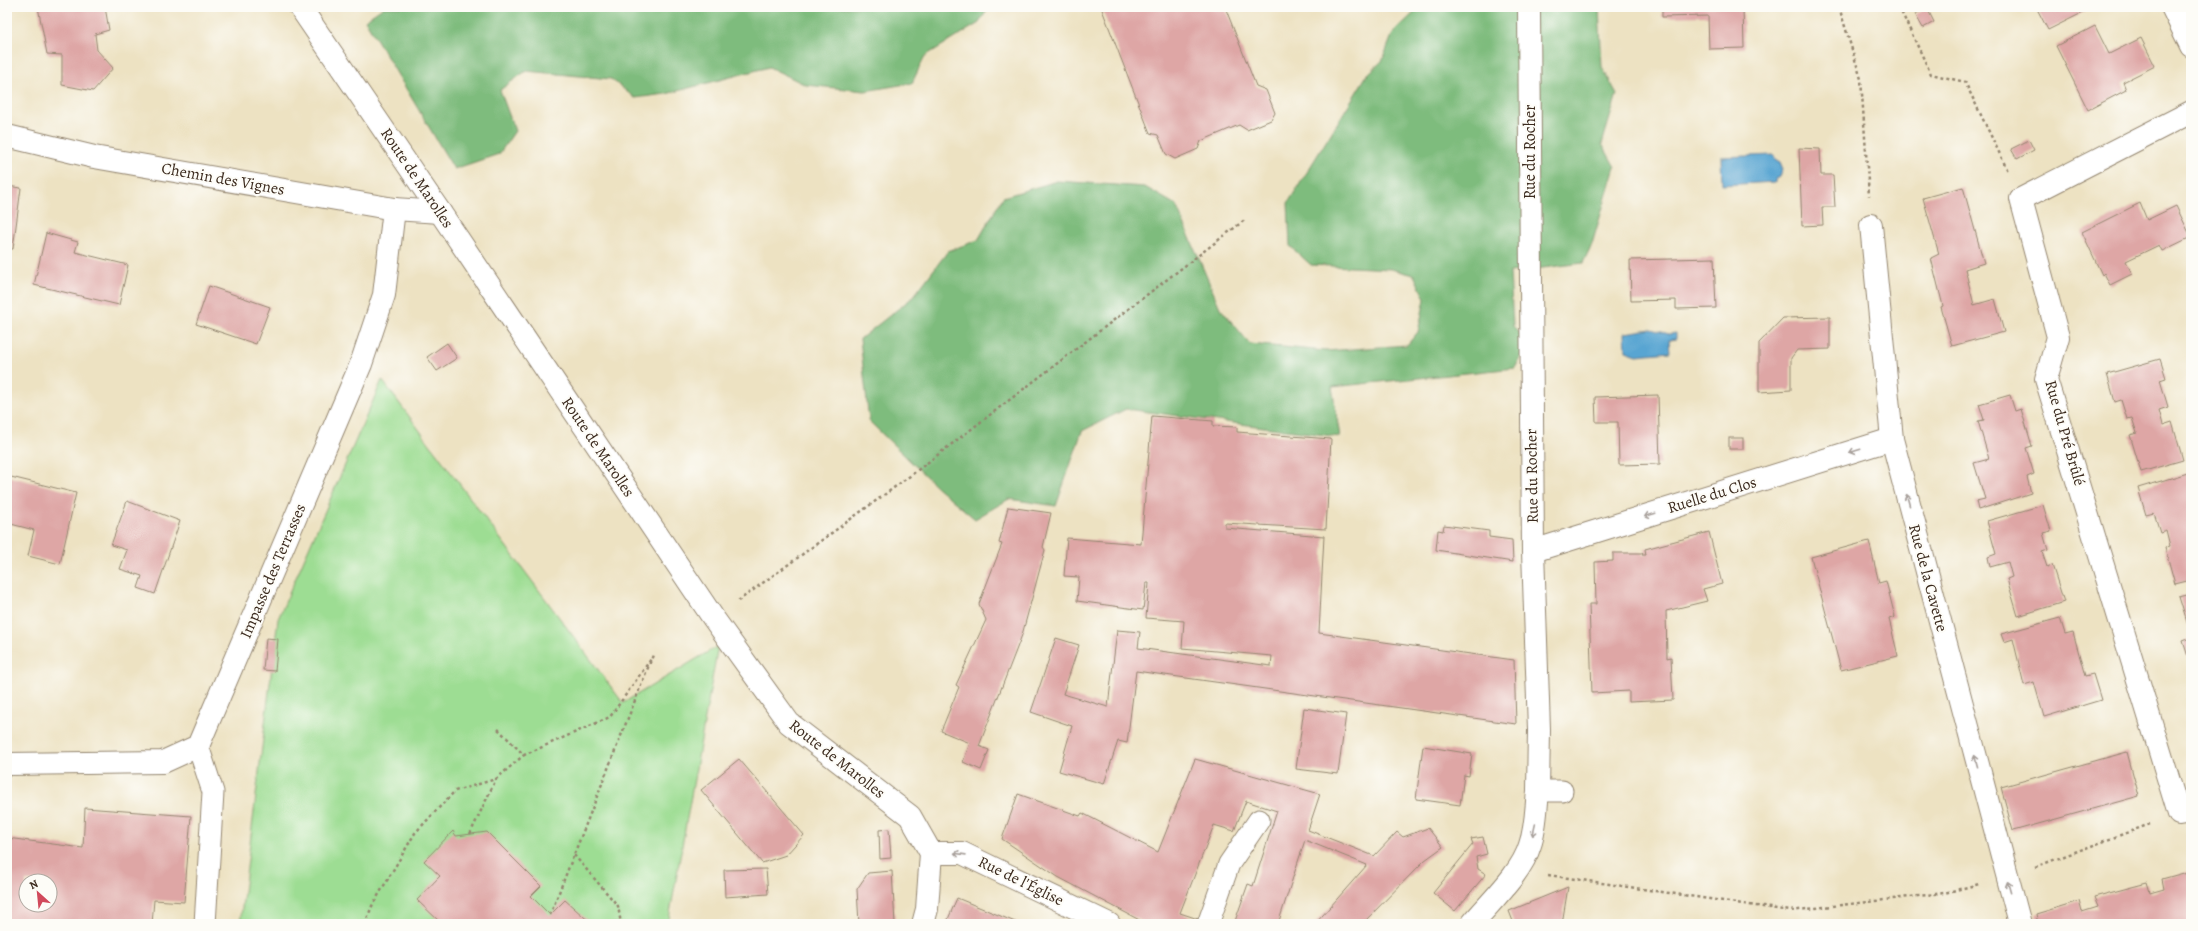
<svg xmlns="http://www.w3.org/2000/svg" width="2198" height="931" font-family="Alegreya,serif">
<rect width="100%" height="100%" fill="#fdfcf7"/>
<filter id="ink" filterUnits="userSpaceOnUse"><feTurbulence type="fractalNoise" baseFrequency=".025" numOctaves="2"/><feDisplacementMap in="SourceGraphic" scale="8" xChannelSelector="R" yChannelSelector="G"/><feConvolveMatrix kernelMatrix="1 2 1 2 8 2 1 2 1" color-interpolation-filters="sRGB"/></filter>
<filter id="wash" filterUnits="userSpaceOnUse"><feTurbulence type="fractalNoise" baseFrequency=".012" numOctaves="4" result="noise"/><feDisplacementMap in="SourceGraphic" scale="16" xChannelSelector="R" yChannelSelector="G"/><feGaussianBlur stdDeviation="0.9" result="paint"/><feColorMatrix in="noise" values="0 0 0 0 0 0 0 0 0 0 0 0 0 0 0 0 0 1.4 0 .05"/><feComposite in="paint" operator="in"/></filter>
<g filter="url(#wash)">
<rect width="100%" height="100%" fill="#ede2c2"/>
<polygon fill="#9ddd93" stroke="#6c8458" points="382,380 623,703 718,646 668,924 240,924 278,619"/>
<g fill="#7ebc7d" stroke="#5c734e">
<polygon points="384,7 989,7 979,23 925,56 912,83 865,91 806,85 769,67 666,94 635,98 611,79 526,71 500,90 515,131 499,154 454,169 365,20"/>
<polygon points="1420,7 1599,7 1602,67 1617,94 1602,144 1615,167 1592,244 1583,263 1510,272 1513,326 1521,334 1524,351 1515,368 1332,387 1340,437 1126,409 1082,431 1056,506 1009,499 975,519 937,487 869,421 860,339 913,297 948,251 978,240 1003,197 1057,181 1145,187 1176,205 1220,308 1250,344 1326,351 1407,345 1418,332 1425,299 1414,275 1391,269 1311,265 1290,246 1288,203 1367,75 1382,61 1393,33"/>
</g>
<g fill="#59a5d2" stroke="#4a6878">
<polygon points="1774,155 1775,159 1780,162 1783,169 1780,177 1775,179 1775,182 1722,185 1721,157"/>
<polygon points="1651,329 1669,334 1676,333 1676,339 1669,340 1670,352 1637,355 1626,351 1625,333"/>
</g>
<g id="blocks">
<g fill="#dea6a5" fill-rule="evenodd">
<polygon points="38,7 105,7 109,30 95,34 97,50 113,68 93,91 62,85 62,55 47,54"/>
<polygon points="1101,7 1225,7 1256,86 1266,90 1275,113 1271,120 1247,130 1239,125 1201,141 1198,149 1175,159 1166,154 1158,135 1150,133"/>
<polygon points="1662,7 1743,7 1744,48 1709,49 1708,16 1662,17"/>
<polygon points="2036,7 2084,7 2086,11 2048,30"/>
<polygon points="1927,8 1934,22 1923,28 1915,14"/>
<polygon points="2095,26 2109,54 2141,38 2155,66 2123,82 2126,90 2088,110 2056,46"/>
<polygon points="2029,140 2034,150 2017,159 2011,149"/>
<polygon points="1799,148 1820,149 1821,175 1833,175 1835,207 1822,207 1823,225 1802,226"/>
<polygon points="7,186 21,188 13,249 7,249"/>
<polygon points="1963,187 1984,263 1965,269 1974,305 1995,299 2004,332 1952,346 1941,307 1943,306 1931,258 1939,254 1923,198"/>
<polygon points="2140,203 2147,220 2176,206 2191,237 2162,251 2159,245 2126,261 2132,274 2110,285 2104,273 2102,275 2082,232"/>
<polygon points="46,233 78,242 75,252 128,265 119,305 34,285"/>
<polygon points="1714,258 1716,308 1676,309 1676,300 1631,301 1630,260"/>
<polygon points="209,286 270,307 256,344 196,324"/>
<polygon points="1830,317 1830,349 1797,350 1791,358 1791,390 1759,392 1759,343 1783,318"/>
<polygon points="447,343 457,358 437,371 427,357"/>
<polygon points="2160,359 2166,378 2160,380 2168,407 2159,410 2163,425 2172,422 2183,460 2141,472 2130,435 2137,433 2132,418 2127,419 2121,400 2115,402 2107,374"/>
<polygon points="1658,395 1660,464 1619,465 1618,422 1596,422 1595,397"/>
<polygon points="2010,395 2015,411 2021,409 2032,446 2026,448 2034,474 2027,477 2031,493 1978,510 1976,501 1985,499 1974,463 1989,459 1978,421 1984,420 1979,404"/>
<polygon points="1152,416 1213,421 1213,426 1237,427 1237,432 1331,439 1326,529 1225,523 1225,528 1324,536 1319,633 1514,660 1516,724 1136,671 1127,743 1118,741 1104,784 1059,771 1072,726 1031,712 1056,638 1079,645 1063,694 1108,707 1117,630 1140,632 1138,648 1271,666 1272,656 1182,648 1184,621 1146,618 1149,583 1146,583 1143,610 1077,601 1079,577 1064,576 1067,538 1141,544"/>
<rect x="1729" y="438" width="14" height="11"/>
<polygon points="2191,472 2191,580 2175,584 2165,548 2170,546 2166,530 2160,532 2154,513 2146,515 2138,488"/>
<polygon points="7,476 76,493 60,564 28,556 34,530 7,523"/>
<polygon points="127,501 180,521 155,594 138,588 142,576 120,569 127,550 111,545"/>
<polygon points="2043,505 2051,531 2043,533 2048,550 2042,552 2047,567 2052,565 2064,602 2018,616 2007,579 2012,577 2008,562 1990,567 1988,557 1996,554 1987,521"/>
<polygon points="1008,507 1051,513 1043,547 1045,550 1022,635 979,746 989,750 981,770 963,762 970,743 941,731 959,687 956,685 986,620 979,604 1002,544 999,543"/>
<polygon points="1444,525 1489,531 1489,537 1512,540 1513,562 1436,550 1438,530 1443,531"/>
<polygon points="1709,532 1722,584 1703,589 1707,601 1666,611 1667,658 1671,657 1673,700 1629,702 1629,691 1592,693 1589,604 1596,604 1595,562 1613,561 1613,553 1643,553 1642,555 1646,555 1645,549"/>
<polygon points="1869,541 1879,583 1886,581 1895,617 1889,619 1898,656 1841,670 1811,557"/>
<polygon points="2191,594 2191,635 2179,597"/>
<polygon points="2060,618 2065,634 2073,632 2085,676 2093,674 2101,700 2044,717 2034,682 2024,685 2013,639 2004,642 2001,634"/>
<polygon points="266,638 278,639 275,671 263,670"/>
<polygon points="2191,638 2191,666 2183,641"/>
<polygon points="1304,708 1346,714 1338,774 1296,769"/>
<polygon points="1423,746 1472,754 1469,776 1464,775 1460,805 1416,799"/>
<polygon points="2127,752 2139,796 2013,831 2001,787"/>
<polygon points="739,759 804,835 786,855 762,863 701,790"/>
<polygon points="1195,759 1320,794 1308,830 1374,856 1397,832 1403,837 1428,828 1443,847 1425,860 1362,924 1315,924 1367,865 1305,840 1278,924 1234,924 1248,884 1253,886 1277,811 1246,801 1234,831 1214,825 1180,913 1198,919 1196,924 1147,924 1058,877 1002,839 1018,794 1080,816 1082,813 1158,852"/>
<path d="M85,808L191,816L184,902L154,900L152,924H7V838L83,848ZM26,881H50V905H26Z"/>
<polygon points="889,829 891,858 880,859 879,830"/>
<polygon points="453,831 456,836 487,832 541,886 531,896 550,915 565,900 592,924 442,924 417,900 440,876 424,861"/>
<polygon points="1483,837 1487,854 1476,857 1478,869 1486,874 1455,911 1433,893 1473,844 1471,839"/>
<polygon points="766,869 768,894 725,897 724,870"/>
<polygon points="892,871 895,924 859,924 857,889 868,873"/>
<polygon points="2191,871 2191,921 2184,924 2038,924 2036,914 2079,901 2082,912 2098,907 2094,897 2147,883 2150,893 2164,889 2162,879"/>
<polygon points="1568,887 1562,924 1514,924 1509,911"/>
<polygon points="957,898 1020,924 946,924"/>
</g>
</g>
</g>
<g filter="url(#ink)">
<use href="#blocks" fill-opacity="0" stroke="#948670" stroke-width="1"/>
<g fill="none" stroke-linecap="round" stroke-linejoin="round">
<defs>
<g id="service">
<polyline points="198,746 213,792 205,924"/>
<polyline points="1538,791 1562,791"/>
<polyline points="1208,924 1229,864 1259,820"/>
</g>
<g id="minor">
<polyline points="2172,7 2191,46"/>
<polyline points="2191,112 2021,199 2058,337 2046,379 2179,814 2191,812"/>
<polyline points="7,136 94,157 394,209 440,212"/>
<polyline points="1871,225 1892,439 2020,924"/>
<polyline points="1533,551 1892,439"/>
<polyline points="7,764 163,762 198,746 361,364 384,295 394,209"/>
<polyline points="931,853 962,853 1109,924"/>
<path d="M1472,924C1490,902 1522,873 1530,845C1536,828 1536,809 1538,791"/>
</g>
<g id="tertiary">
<polyline points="300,7 440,212 714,619 789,723 910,816 931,853 927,909 923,924"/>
<polyline points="1529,7 1533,551 1539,730 1538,791"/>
</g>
</defs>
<use href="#service" stroke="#948670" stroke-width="23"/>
<use href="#minor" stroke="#948670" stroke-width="24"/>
<use href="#tertiary" stroke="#948670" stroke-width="24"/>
<g stroke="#948670" stroke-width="2.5" stroke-dasharray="3 3" stroke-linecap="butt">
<polyline points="1839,7 1861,79 1869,196"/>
<polyline points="1899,7 1931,74 1965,82 2008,171"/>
<polyline points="738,601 910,476 1246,219"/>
<polyline points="498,729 524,755 610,717 651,659"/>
<polyline points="470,834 496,779 524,755"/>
<polyline points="574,855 618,906 621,924"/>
<polyline points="2035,867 2150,824"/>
<polyline points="1548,875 1790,911 1944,893 1979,884"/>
<polyline points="550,915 653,655"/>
<polyline points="365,924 372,906 415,833 455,791 496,779"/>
</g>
<use href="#service" stroke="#fff" stroke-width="21"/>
<use href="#minor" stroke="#fff" stroke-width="22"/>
<use href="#tertiary" stroke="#fff" stroke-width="22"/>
</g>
<defs><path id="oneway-shaft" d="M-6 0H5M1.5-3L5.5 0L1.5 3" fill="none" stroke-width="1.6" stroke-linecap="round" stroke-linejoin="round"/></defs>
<g stroke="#a79f9a">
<use href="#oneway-shaft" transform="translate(1855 451) rotate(163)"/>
<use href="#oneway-shaft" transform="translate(1908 500) rotate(-105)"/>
<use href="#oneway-shaft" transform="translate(1650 515) rotate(163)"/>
<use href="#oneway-shaft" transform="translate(1976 761) rotate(-105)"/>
<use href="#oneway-shaft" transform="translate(1534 830) rotate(103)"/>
<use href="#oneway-shaft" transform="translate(960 854) rotate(-172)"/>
<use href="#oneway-shaft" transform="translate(2009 887) rotate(-106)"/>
</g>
</g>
<g text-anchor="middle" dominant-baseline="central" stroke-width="4" stroke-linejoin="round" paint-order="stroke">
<g font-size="16" fill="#3b2a1e" stroke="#fdfcf7">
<text transform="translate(1530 152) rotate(-90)">Rue du Rocher</text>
<text transform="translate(417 178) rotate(56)">Route de Marolles</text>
<text transform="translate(223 179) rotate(10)">Chemin des Vignes</text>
<text transform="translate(2065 433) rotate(74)">Rue du Pré Brûlé</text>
<text transform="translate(598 447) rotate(56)">Route de Marolles</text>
<text transform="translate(1532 476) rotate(-91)">Rue du Rocher</text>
<text transform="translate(1712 495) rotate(-17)">Ruelle du Clos</text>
<text transform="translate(273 571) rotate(-67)">Impasse des Terrasses</text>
<text transform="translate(1928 578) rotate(75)">Rue de la Cavette</text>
<text transform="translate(837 759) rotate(38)">Route de Marolles</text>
<text transform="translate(1021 881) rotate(26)">Rue de l'Église</text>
</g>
</g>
<rect width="2198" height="931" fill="none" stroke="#fdfcf7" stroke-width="24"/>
<g transform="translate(38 893) rotate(333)"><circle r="19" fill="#fdfcf7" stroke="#afa8a0"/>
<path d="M0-3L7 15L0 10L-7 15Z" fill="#d1495b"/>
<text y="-6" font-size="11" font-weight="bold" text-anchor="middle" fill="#3b2a1e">N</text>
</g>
</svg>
